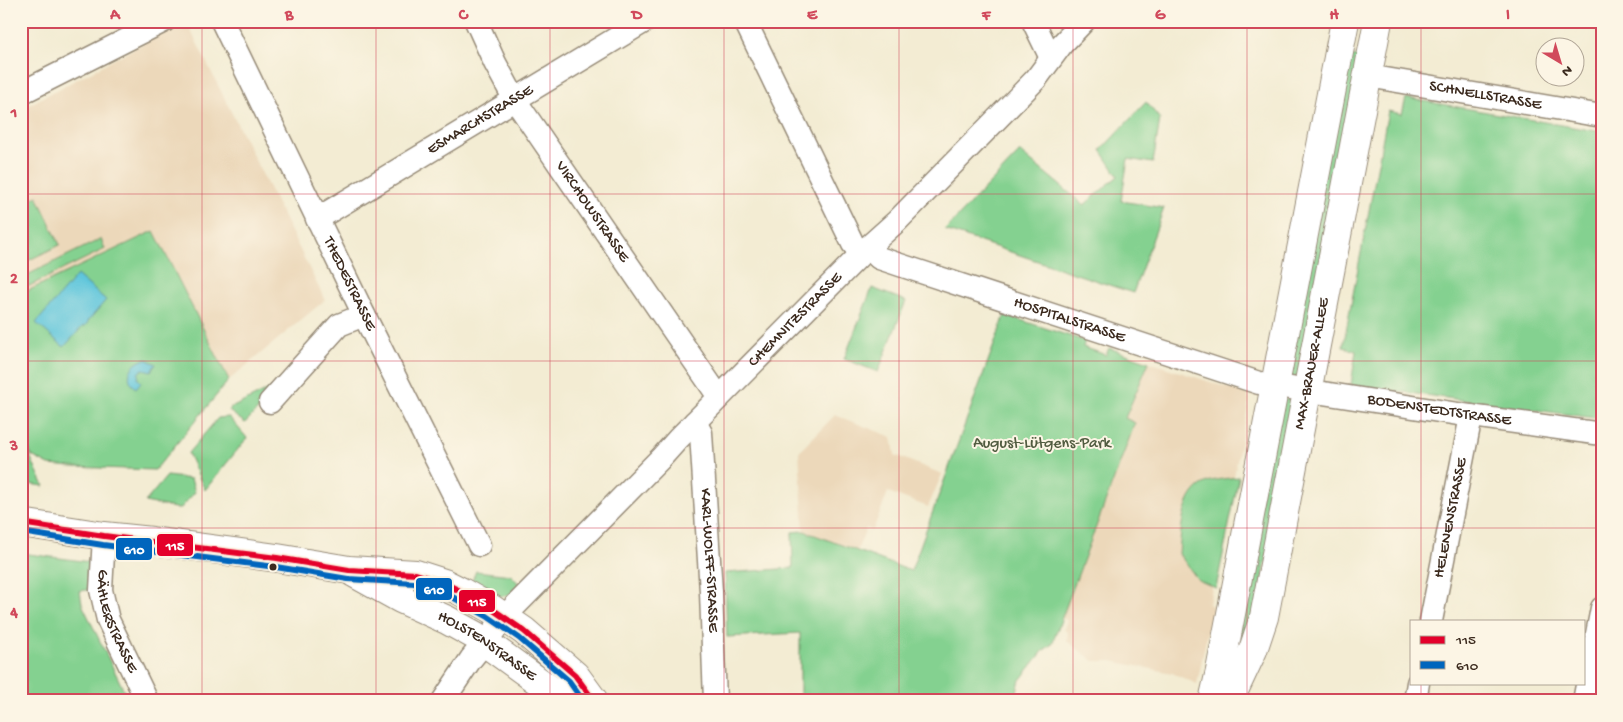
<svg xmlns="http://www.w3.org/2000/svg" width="1623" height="722" font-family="'Gochi Hand',sans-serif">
<rect width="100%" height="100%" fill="#fcf5e5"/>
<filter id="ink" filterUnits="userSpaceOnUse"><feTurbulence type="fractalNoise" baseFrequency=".02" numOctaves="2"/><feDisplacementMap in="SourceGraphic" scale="10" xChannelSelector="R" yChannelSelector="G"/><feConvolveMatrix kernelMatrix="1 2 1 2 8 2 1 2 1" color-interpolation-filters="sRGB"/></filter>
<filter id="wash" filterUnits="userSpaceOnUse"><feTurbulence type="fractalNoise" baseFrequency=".0096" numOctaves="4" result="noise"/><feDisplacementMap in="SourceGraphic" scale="20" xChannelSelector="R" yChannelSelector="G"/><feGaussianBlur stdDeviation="1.12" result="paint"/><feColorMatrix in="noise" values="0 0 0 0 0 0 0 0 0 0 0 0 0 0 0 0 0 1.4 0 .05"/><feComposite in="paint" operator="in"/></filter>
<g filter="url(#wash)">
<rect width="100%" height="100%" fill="#f3ecd3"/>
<g fill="#ecd8ba">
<polygon points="186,21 325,300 229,380 154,231 21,294 21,109"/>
<polygon points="1149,362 1247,394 1249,400 1209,604 1213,606 1197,684 1172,673 1112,661 1094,661 1067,641 1068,633 1064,629 1067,620 1062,618 1135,423 1125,418"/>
<polygon points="835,415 892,437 895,455 942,474 928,507 888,492 873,530 866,528 857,551 804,531 799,452"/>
</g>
<g fill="#84d190" stroke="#607e57">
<polygon points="1345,55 1362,58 1301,379 1284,376"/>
<polygon points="1406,98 1602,132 1602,419 1351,385 1356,351 1343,347 1388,111 1402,114"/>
<polygon points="1146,102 1160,119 1153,163 1128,159 1121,201 1164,208 1133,293 945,230 1020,152 1084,205 1118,176 1101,150"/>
<polygon points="37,196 60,245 21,264 21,204"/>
<polygon points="154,231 229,380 155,470 72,467 49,465 32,456 21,433 21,294"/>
<polygon points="101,239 105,249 21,290 21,278"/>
<polygon points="872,288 906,301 878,372 844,359"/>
<polygon points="1005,315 1085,341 1083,347 1106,355 1109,348 1149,362 1125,418 1135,423 1052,644 1044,650 1020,680 1017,691 1010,701 800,701 800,633 727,637 725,573 793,568 792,532 804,531 911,571"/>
<polygon points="272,388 274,393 245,423 229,411 231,408"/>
<polygon points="1279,398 1296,401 1258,604 1226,691"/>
<polygon points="229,417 247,438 205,490 188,453 218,418"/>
<polygon points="21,437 44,486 21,483"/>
<polygon points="167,476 191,479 195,492 180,509 145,502"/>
<path d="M1239,477L1216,588L1198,580L1179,554C1181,530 1182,488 1211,481C1220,479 1230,478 1239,477Z"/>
<polygon points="21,553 90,562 93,589 80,591 82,604 129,701 21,701"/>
<path d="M476,571L511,575L521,586C502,604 490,595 470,585Z"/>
</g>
<g fill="#5fc6dc" stroke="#4d787d">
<polygon points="77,275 106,300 88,321 88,322 84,327 83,326 64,347 36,323"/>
<path d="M146,359L156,364L151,371L143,369L139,372L138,379L141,382L136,388C122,378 132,362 146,359Z"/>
</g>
</g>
<g filter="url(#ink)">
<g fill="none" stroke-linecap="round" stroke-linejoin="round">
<defs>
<g id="minor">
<path id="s1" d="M222,21L364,315L479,545"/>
<path id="s2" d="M476,21L495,63L515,100L719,397"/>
<polyline points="745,21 853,244 861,254"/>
<polyline points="1033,21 1051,58"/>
<path id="s3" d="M1368,76L1602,116"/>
<polyline points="21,93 164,21"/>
<path id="s4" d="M317,219L645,21"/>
<path id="s5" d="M868,247L879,258L900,265L1259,383L1471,416L1602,434"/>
<polyline points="270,402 339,325 364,315"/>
<path id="s6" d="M695,422L701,433L711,592L715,701"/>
<path id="s7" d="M104,536L101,590L108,620L147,701"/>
<path id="s8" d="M1431,621L1471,416"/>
<path id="s9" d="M443,701L471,659L510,611L661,458L678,439L868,247L897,221L1036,79L1062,44L1084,21"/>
<polyline points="1415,701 1418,683"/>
<polyline points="1584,701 1602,608"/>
</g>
<g id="major">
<polyline points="21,523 104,536 152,541 277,558 349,570 416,574 444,583 460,591 492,609 524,631 575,675 594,701"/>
<path id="s10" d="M354,573L401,599L447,620L476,636L556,694L568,701"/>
<polyline points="1213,701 1220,671 1345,21"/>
<path id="s11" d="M1229,701L1253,650L1264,617L1378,21"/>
</g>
</defs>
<use href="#minor" stroke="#978b78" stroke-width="25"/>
<use href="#major" stroke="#978b78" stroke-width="30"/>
<use href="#minor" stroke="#fff" stroke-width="22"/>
<use href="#major" stroke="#fff" stroke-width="28"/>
<defs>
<polyline id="bus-1" points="21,523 104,536 277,558 349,570 416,574 444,583 460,591 492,609 524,631 575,675 594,701"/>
<polyline id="bus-2" points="21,532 103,545 276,567 348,579 414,583 441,591 456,599 487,616 519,638 569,681 583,701"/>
</defs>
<use href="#bus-1" stroke="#fcf5e5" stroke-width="10"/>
<use href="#bus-2" stroke="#fcf5e5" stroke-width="10"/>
<use href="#bus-1" stroke="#e4002b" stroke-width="6"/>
<use href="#bus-2" stroke="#0065bd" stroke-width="6"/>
</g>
</g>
<path fill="none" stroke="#d1495b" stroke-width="1" stroke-opacity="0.55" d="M202,21V701M376,21V701M550,21V701M724,21V701M899,21V701M1073,21V701M1247,21V701M1421,21V621M21,194H1602M21,361H1602M21,528H1602M1421,683V701"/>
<circle fill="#3b2a1e" stroke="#fcf5e5" stroke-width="2" cx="273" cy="567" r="4.5"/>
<g text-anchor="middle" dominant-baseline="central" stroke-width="4" stroke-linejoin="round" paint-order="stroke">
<g font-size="16" fill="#3b2a1e" stroke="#fcf5e5">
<text stroke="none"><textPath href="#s3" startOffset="119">SCHNELLSTRASSE</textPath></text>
<text stroke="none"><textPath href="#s4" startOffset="191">ESMARCHSTRASSE</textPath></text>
<text stroke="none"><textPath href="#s2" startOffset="224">VIRCHOWSTRASSE</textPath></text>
<text stroke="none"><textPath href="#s1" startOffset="292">THEDESTRASSE</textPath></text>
<text stroke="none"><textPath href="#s9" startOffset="520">CHEMNITZSTRASSE</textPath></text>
<text stroke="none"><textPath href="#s5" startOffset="216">HOSPITALSTRASSE</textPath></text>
<text stroke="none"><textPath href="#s11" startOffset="349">MAX-BRAUER-ALLEE</textPath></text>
<text stroke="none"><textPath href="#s5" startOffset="598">BODENSTEDTSTRASSE</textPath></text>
<text stroke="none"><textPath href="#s8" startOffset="105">HELENENSTRASSE</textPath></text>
<text stroke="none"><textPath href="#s6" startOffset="140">KARL-WOLFF-STRASSE</textPath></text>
<text stroke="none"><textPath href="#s7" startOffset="88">GÄHLERSTRASSE</textPath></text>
<text stroke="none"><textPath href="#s10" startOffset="152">HOLSTENSTRASSE</textPath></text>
</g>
<g font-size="16" fill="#515c40" stroke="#fcf5e5">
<text x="1042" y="444">August-Lütgens-Park</text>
</g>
</g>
<g stroke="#fcf5e5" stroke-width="2">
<rect x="156" y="533" width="38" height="24" rx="5" fill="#e4002b"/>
<rect x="115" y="537" width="38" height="24" rx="5" fill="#0065bd"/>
<rect x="415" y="577" width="38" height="24" rx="5" fill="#0065bd"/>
<rect x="458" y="589" width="38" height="24" rx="5" fill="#e4002b"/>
</g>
<g font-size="14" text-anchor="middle" font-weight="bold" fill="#fff">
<text x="175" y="550">115</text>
<text x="134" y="554">610</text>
<text x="434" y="594">610</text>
<text x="477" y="606">115</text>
</g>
<rect width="1623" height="722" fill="none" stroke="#fcf5e5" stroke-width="55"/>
<rect x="1410" y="620" width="175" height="65" fill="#fcf5e5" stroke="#afa495"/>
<rect x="1420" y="636" width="25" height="8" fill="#e4002b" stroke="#afa495"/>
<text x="1456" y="644" font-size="15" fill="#3b2a1e">115</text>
<rect x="1420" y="661" width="25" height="8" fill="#0065bd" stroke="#afa495"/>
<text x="1456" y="670" font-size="15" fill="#3b2a1e">610</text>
<g transform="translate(1560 62) rotate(142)"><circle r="24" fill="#fcf5e5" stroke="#afa495"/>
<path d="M0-4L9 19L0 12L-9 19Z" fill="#d1495b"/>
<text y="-8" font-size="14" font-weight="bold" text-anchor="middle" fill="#3b2a1e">N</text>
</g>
<rect x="28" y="28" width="1568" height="666" fill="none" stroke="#d1495b" stroke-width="2"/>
<g font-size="16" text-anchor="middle" font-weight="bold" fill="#d1495b">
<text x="115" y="19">A</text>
<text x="289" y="19">B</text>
<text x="463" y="19">C</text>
<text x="637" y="19">D</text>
<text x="812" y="19">E</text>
<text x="986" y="19">F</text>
<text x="1160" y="19">G</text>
<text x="1334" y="19">H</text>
<text x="1508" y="19">I</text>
<text x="14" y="117">1</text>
<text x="14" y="283">2</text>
<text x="14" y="450">3</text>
<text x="14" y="617">4</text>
</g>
</svg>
